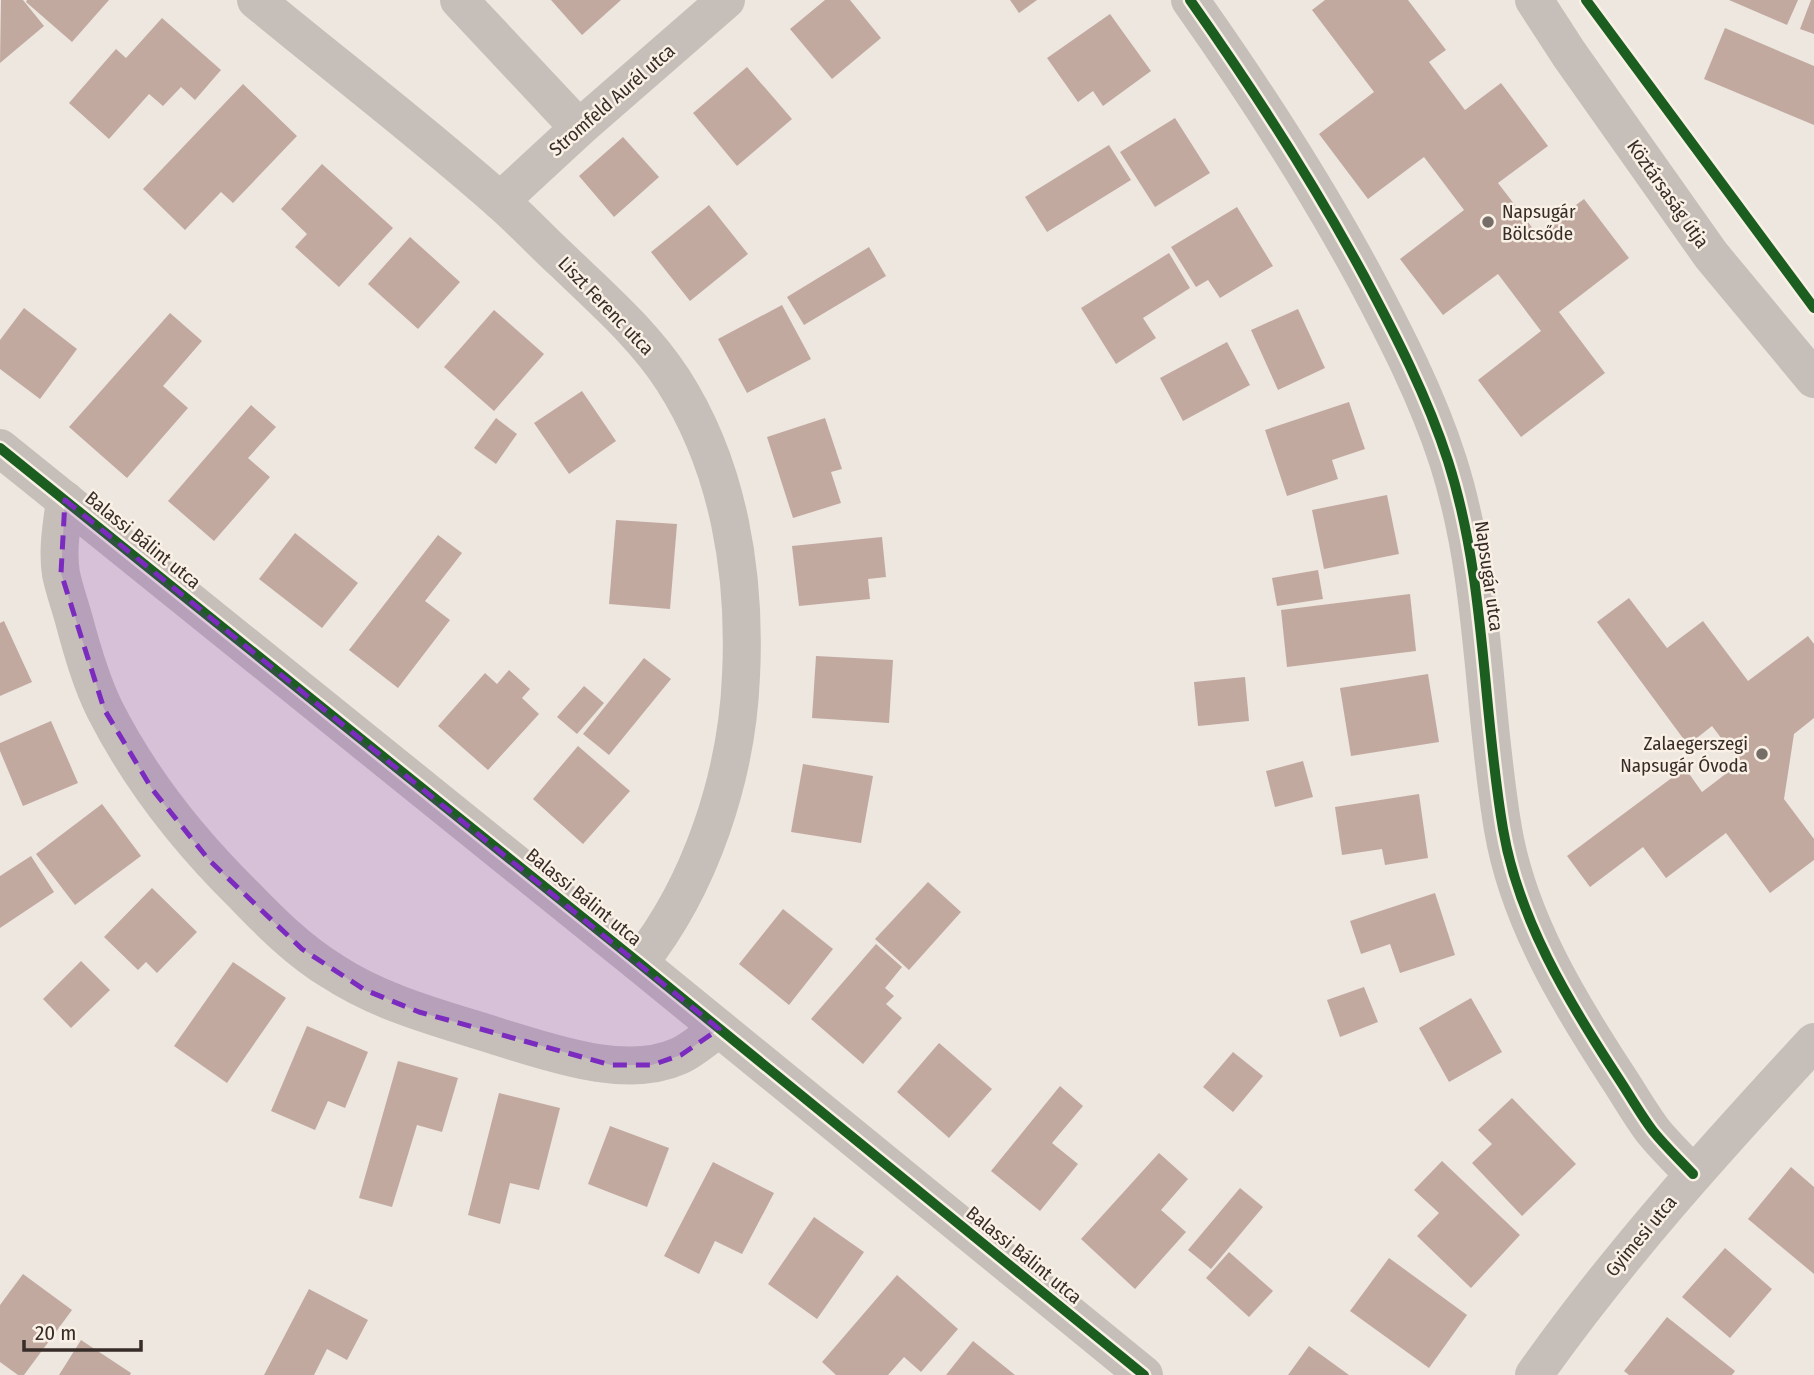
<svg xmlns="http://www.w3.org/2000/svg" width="1814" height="1375" font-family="'Fira Sans Condensed',sans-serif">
<rect width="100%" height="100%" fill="#ede7e0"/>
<g fill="#c2a9a0">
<polygon points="1,0 23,0 44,26 0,63"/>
<polygon points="27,0 109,0 72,42 26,2"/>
<polygon points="551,0 621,0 582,35"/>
<polygon points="825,0 850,0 881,38 832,79 790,29"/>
<polygon points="1010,0 1037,0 1019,13"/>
<polygon points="1325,0 1408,0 1446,50 1429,62 1465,110 1501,83 1548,146 1498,183 1537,234 1584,199 1629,258 1559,312 1605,373 1521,437 1478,380 1541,331 1498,274 1443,315 1400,259 1464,210 1424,157 1368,199 1319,134 1374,92 1312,10"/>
<polygon points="1729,0 1798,0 1787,25"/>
<polygon points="1811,0 1814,0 1814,34 1800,29"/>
<polygon points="1110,14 1151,71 1103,106 1093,91 1078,102 1047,58"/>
<polygon points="162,18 221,70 195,100 181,87 163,106 149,94 109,139 69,103 116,49 126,58"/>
<polygon points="1725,28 1814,66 1814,125 1704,79"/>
<polygon points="747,67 792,119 737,166 693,113"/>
<polygon points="243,84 297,136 233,203 221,192 185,230 143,189"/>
<polygon points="1175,118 1210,173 1155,207 1120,152"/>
<polygon points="623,137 659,177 614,217 579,176"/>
<polygon points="1109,145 1131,180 1047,232 1025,197"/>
<polygon points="322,164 393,228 339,287 295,247 307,234 281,209"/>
<polygon points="709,205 748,254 690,301 651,252"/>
<polygon points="1237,207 1273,266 1220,298 1208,280 1196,287 1171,247"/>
<polygon points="410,237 460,282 418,329 368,284"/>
<polygon points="869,247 886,276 804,325 787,297"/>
<polygon points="1169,253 1190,288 1143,318 1156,338 1116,364 1081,308"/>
<polygon points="782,305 811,359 747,393 718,339"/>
<polygon points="24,308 77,349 40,399 0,369 0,340"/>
<polygon points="1298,309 1325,368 1278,390 1251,330"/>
<polygon points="494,310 544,354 494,411 444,367"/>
<polygon points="170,313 202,341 163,386 188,408 127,478 69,427"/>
<polygon points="1227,342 1250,385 1183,421 1160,378"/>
<polygon points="582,391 616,441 569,474 534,423"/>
<polygon points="1349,402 1365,449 1332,460 1338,479 1287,496 1265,430"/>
<polygon points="251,405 276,427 248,458 270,477 214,541 168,501"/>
<polygon points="496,418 517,434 496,464 474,448"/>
<polygon points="825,418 842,469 831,472 841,503 793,518 767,437"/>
<polygon points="1387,495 1399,554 1324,569 1312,510"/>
<polygon points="616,520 677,524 670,609 609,604"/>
<polygon points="295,533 358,583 322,628 259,579"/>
<polygon points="438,535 462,553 425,601 450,620 398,688 349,650"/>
<polygon points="882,537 886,577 868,579 870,599 799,606 792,546"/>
<polygon points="1318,570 1323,599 1277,606 1272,578"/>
<polygon points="1410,594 1416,651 1287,667 1281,610"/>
<polygon points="1629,598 1667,648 1703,621 1748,681 1808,636 1814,644 1814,718 1794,734 1784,799 1814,839 1814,860 1770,893 1726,833 1666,878 1643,847 1590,887 1567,856 1685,768 1702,792 1740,763 1712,726 1688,745 1597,622"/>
<polygon points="4,621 32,682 0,696 0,623"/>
<polygon points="816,656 893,660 889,723 812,718"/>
<polygon points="644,658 671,679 609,755 583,734"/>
<polygon points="509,670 530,689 522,698 539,714 488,770 438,726 485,673 497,684"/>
<polygon points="1428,674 1439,742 1351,756 1340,688"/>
<polygon points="1245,677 1249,721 1198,726 1194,682"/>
<polygon points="584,686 604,703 577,734 557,717"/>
<polygon points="51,721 78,783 23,806 0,751 0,743"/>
<polygon points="578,746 630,791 583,844 533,799"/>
<polygon points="1303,761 1313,797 1275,807 1266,771"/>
<polygon points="803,764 873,776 861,843 791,832"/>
<polygon points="1419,794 1428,858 1385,865 1382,849 1342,855 1335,807"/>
<polygon points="102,804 141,856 75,905 36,854"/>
<polygon points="31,856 54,892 0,928 0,876"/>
<polygon points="928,882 961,912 909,970 875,939"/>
<polygon points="152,888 197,932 157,973 146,962 138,970 104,937"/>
<polygon points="1435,893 1455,955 1400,973 1390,944 1361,954 1350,921"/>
<polygon points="783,909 833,949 789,1005 739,964"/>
<polygon points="876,944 902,967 885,988 894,996 886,1004 902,1018 863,1064 811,1019"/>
<polygon points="81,961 110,990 71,1028 43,999"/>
<polygon points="233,962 286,998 227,1083 174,1046"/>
<polygon points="1364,987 1378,1022 1340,1037 1327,1000"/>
<polygon points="1471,998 1502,1052 1449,1082 1419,1028"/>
<polygon points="307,1026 368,1052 345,1108 328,1101 315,1130 271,1111"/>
<polygon points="939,1043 992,1089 949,1138 897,1092"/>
<polygon points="1233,1052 1263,1076 1233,1112 1203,1087"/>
<polygon points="398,1061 458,1078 442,1132 417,1125 392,1207 359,1198"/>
<polygon points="1060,1086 1083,1106 1052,1143 1078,1164 1040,1211 991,1171"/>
<polygon points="499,1093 560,1108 539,1190 510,1183 500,1224 468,1215"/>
<polygon points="1512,1098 1576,1164 1522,1216 1472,1163 1492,1144 1478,1130"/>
<polygon points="610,1126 669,1148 647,1207 588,1184"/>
<polygon points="1159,1153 1188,1179 1161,1210 1186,1232 1135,1289 1081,1239"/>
<polygon points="1442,1161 1520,1235 1471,1288 1417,1236 1439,1213 1414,1190"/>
<polygon points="713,1162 774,1193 742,1254 715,1241 699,1274 664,1256"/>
<polygon points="1791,1167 1814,1187 1814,1274 1748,1219"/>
<polygon points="1240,1188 1263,1207 1211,1269 1188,1250"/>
<polygon points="814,1217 864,1252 817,1319 768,1284"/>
<polygon points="1725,1248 1772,1289 1730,1338 1682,1297"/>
<polygon points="1229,1252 1273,1291 1249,1317 1206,1278"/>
<polygon points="1389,1258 1467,1315 1429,1368 1350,1311"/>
<polygon points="23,1274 72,1310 24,1375 18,1375 0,1362 0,1305"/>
<polygon points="897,1275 958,1329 921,1372 904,1357 888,1375 836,1375 822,1362"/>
<polygon points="309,1289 368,1320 347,1360 327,1349 314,1375 264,1375"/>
<polygon points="1667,1317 1735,1371 1732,1375 1629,1375 1624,1371"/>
<polygon points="81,1340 131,1373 130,1375 59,1375"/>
<polygon points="973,1341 1015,1375 946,1375"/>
<polygon points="1309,1346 1349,1375 1288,1375"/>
</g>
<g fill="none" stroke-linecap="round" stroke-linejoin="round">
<g stroke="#c6bfb9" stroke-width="38">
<path d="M256,0C337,67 421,131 499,200C522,220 542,242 564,262C602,299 643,334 673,380C729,467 746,574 741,676C737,776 701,885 639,963"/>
<polyline points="459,0 579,128"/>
<path d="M1190,0C1253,89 1312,180 1364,276C1396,336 1427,396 1448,461C1486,580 1482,706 1503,829C1518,918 1568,1001 1617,1076C1629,1094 1640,1114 1653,1131C1665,1146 1680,1160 1693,1174"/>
<polyline points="1534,0 1569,54 1711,255 1814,379"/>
<polyline points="500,201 579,128 726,0"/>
<polyline points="0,448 639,963 1144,1375"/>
<path d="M65,500C62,524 57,549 61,574C64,589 70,605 74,620C82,650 91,682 105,710C140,779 189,841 244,895C271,923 299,951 332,971C382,1004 443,1019 499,1037C552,1053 626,1080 679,1056C693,1050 706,1037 719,1029"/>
<path d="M1534,1375C1618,1256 1715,1149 1814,1042"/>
</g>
<defs>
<g id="cycleway">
<path d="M1190,0C1253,89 1312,180 1364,276C1396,336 1427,396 1448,461C1486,580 1482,706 1503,829C1518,918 1568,1001 1617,1076C1629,1094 1640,1114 1653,1131C1665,1146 1680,1160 1693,1174"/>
<polyline points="1586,0 1814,308"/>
<polyline points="0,448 639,963 1144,1375"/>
</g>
</defs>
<use href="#cycleway" stroke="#faf1e6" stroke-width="15"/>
<use href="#cycleway" stroke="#1b5e20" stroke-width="10"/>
</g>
<path fill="#7b2cbf" fill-opacity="0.2" stroke="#7b2cbf" stroke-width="5" stroke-dasharray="14 9" stroke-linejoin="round" d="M65,500L719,1029L681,1055L652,1065H611L419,1012L365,990L302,949L209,860L152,789L104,709L61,573Z"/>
<g fill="#776d68" stroke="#faf1e6" stroke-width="2.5">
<circle cx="1488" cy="222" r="7"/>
<circle cx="1762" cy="754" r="7"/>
</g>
<g text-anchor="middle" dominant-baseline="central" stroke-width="5" stroke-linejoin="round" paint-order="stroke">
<g font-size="19" fill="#372c27" stroke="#faf1e6">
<text transform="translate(612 100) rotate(-41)">Stromfeld Aurél utca</text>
<text transform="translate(1668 194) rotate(55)">Köztársaság útja</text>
<text transform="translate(606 306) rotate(46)">Liszt Ferenc utca</text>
<text transform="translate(143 540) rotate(39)">Balassi Bálint utca</text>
<text transform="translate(1489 576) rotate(82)">Napsugár utca</text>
<text transform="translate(584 897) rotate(39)">Balassi Bálint utca</text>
<text transform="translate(1641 1236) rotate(-50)">Gyimesi utca</text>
<text transform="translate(1024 1255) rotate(39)">Balassi Bálint utca</text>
</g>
<g font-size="19" fill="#372c27" stroke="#faf1e6" text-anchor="start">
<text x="1502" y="211">Napsugár<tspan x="1502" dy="22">Bölcsőde</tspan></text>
<text x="1748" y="743" text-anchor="end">Zalaegerszegi<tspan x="1748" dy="22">Napsugár Óvoda</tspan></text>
</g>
</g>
<path d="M24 1340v10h117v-10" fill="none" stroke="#372c27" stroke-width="3.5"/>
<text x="35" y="1340" font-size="21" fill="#372c27" stroke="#faf1e6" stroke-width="5" paint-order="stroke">20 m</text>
</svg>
